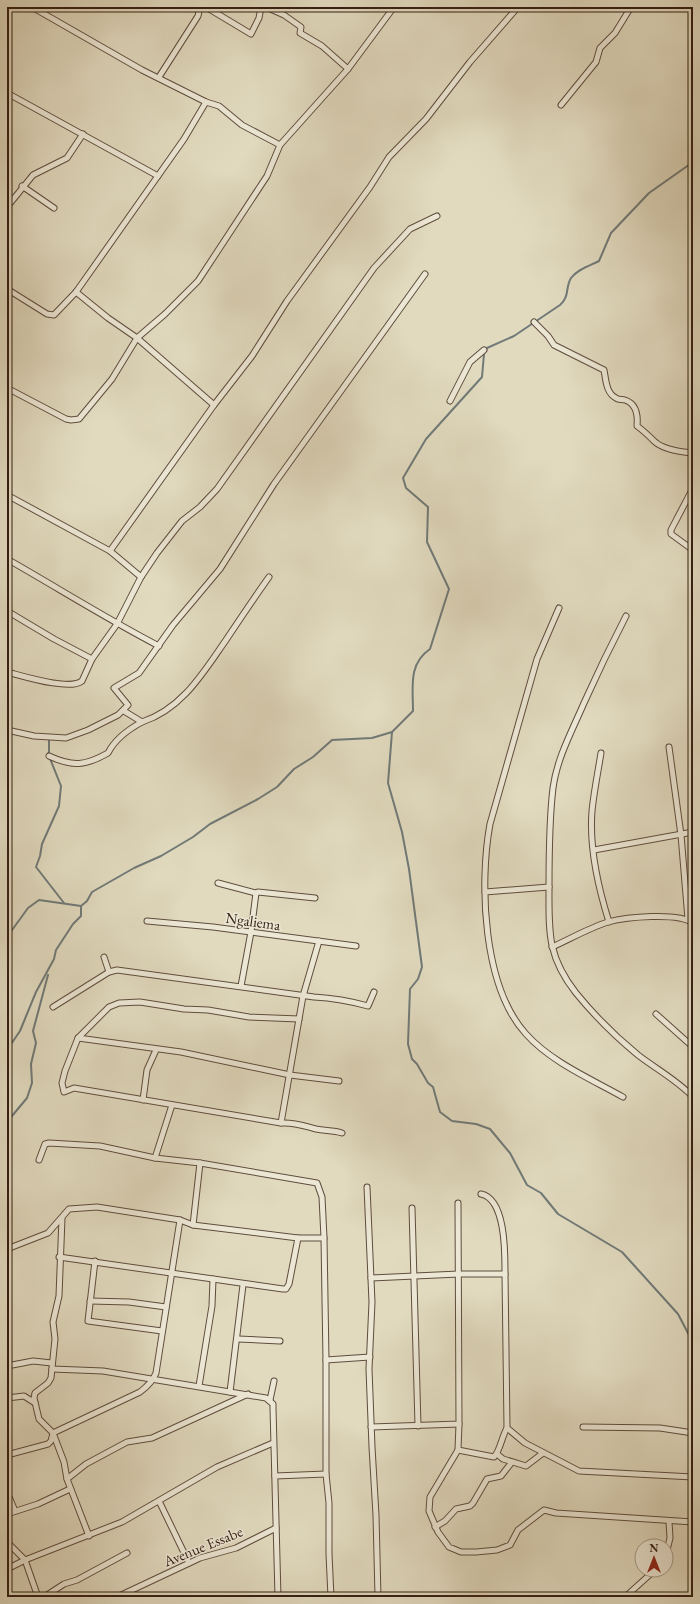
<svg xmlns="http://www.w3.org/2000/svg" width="700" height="1604" font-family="'EB Garamond',serif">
<rect width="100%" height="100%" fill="#e1dabf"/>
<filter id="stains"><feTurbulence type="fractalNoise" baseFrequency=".005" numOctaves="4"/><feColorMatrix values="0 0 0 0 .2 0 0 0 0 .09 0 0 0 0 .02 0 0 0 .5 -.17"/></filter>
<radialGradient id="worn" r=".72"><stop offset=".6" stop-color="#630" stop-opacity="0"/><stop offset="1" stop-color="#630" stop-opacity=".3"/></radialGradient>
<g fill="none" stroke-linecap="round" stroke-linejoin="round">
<g stroke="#707a78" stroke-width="2">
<polyline points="392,732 388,783 402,832 409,869 422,967 418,979 410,989 408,1044 412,1059 417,1064 428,1083 433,1087 440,1112 452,1121 476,1124 490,1129 510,1153 527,1185 541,1193 558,1214 622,1252 678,1314 689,1335"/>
<polyline points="49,739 49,756 61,786 59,806 42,844 40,856 36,867 64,903"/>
<path d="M81,906L87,901L92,892L134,868L161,856L193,837L210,824L258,799L277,787L294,769L313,757L332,740L372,738L392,732L413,711C413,687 408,664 430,649L449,589L427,542L428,507L406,488L403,478L426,439L482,377L484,354L487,348L514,336L560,305C570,296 565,288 571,278C578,269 589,266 599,261L611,233L649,193L693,162"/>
<polyline points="7,937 28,908 39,900 81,906"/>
<polyline points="7,1050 20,1031 36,992 54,959 56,950 73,924 81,916 81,906"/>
<polyline points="7,1122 27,1098 32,1083 31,1064 36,1043 33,1031 48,975"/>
</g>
<defs>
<g id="minor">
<polyline points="32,7 142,70 206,102 219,106 242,125 280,145 348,69 394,7"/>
<polyline points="206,7 251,34 259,18 261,7"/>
<polyline points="266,7 284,15 301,27 300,33 322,46 348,69"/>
<polyline points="159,77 198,16 200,7"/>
<polyline points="7,93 158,176"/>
<polyline points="561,105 596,62 600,48 615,33 631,7"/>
<polyline points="22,186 54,208"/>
<polyline points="7,207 33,175 67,158 83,134"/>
<polyline points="7,289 47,314 54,315 76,292 184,139 206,102"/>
<polyline points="76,292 108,318 137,338 165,314 198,281 267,176 280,145"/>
<path d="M534,322L548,336L554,345L604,370C606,380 606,393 616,398C618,400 622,399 625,400C637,404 638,416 637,426C644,431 648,435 654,441C663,450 681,452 693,453"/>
<polyline points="7,388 66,419 71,420 79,419 112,379 137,338 214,405"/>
<polyline points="450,401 470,362 484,350"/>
<polyline points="693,488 671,530 671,534 693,550"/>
<polyline points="7,495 110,551 141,577"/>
<polyline points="110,551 214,405 252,356 287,301 370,187 389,157 426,119 470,62 518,7"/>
<path d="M7,559C58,588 107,619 159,646"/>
<path d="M559,608L537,659L490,824C479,884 483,987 526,1034C551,1062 591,1079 623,1097"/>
<polyline points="7,611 54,639 92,659"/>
<path d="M626,616C611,645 597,674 584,703C572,731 557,758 553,788C549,821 549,855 549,888C549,932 547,956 576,993C594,1015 616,1037 638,1055C656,1069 677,1080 693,1097"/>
<path d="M7,672C23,676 70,691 82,681L92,659L117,624L141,577L157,553L182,521L200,507L217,489L374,268L410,229L437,216"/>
<path d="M124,711L142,722C182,709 203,673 226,640C240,619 254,598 269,577"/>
<polyline points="7,730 34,736 66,738 88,730 118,715 128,705 114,688 139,673 173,625 220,569 274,484 425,274"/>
<polyline points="669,747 681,835 688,919"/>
<path d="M601,753C598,772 594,791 592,811C589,848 598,887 609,922"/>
<path d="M49,756C73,767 85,766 108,753C115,739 129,729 142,722"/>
<polyline points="594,850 693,832"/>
<polyline points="218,883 256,893"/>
<polyline points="485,892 549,887"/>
<polyline points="147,921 213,927 356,946"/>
<path d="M552,947C570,939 589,928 608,922C626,917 678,912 693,923"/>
<path d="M104,957L109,972L117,970L314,997C332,998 350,1001 368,1006L374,992"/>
<polyline points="241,986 251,932 256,893 258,892 315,898"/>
<polyline points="53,1007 109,972"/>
<polyline points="656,1014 693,1047"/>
<path d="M299,1019L249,1017L208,1010L184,1009L140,1002L119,1003L109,1007L78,1038L65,1071L62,1083L64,1092L74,1088L281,1123C295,1122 304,1126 316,1129C325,1131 333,1130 342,1133"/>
<polyline points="78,1038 181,1052 290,1075 339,1081"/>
<polyline points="143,1100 147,1070 156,1050"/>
<polyline points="281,1123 303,996 319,941"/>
<polyline points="155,1158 172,1105"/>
<polyline points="39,1160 45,1144 49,1143 100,1146 155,1158 200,1163 193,1225"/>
<polyline points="200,1163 317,1183 322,1197 324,1238"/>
<polyline points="367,1187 372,1302 369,1369 372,1447 376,1515 378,1597"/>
<path d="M481,1194C506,1199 505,1254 505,1274"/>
<polyline points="412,1208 418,1426"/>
<polyline points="62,1218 59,1296 53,1322 55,1339 51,1378 48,1383 35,1393 34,1398 39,1419 53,1433 64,1462 67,1479"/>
<polyline points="298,1238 324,1238 326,1360 326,1474 329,1503 329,1554 331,1597"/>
<polyline points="7,1249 48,1233 69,1209 97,1207 180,1220 193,1225 298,1238 289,1284 286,1289 283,1289 59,1257"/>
<polyline points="95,1261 88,1321 162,1331"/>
<polyline points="371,1278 459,1274 505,1274 507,1428 525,1443 579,1471 693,1477"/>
<polyline points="90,1301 129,1302 166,1307"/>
<polyline points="238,1339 280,1341"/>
<polyline points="326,1360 370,1357"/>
<polyline points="7,1366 33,1361 52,1363"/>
<polyline points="52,1369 103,1371 266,1398 273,1404 273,1408 278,1597"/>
<polyline points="199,1386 212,1306 213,1279"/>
<polyline points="230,1392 243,1285"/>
<polyline points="7,1398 24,1396 35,1403"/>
<polyline points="270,1400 274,1381"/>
<polyline points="459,1424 458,1450 430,1497 429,1511 438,1532 449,1547 461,1552 476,1552 497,1550 510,1545 518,1530 544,1510 556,1513 693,1522"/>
<polyline points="371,1427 459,1424 458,1203"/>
<polyline points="583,1427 660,1428 693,1433"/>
<path d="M458,1450L494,1457C500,1451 502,1436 507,1428"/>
<polyline points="497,1454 503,1459 526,1466 543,1453"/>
<path d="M7,1455L48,1444L51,1441L53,1433L140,1392C148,1386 153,1381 156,1373L180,1220"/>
<polyline points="275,1476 326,1474"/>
<polyline points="7,1492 15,1511"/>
<polyline points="159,1501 189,1563"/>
<polyline points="7,1514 38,1504 70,1489"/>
<polyline points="435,1527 445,1521 456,1509 470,1506 473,1503 487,1479 501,1476 512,1462"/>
<polyline points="89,1536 67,1479 86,1464 127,1442 152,1438 248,1394"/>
<polyline points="7,1542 25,1560 38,1597"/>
<polyline points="666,1554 670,1538 669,1522"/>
<polyline points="7,1569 25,1560 122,1522 217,1467 273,1443"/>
<polyline points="44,1597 64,1584 77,1580 127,1553"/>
<polyline points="117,1597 200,1558 236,1548 276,1528"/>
<polyline points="625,1597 655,1570"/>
</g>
</defs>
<use href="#minor" stroke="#5f4d3e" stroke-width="7"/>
<use href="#minor" stroke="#ece7d5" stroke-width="5"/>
</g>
<g text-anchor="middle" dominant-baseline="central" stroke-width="3" stroke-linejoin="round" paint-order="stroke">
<g font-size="15" fill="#341e13" stroke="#ece7d5">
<text transform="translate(253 921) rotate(8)">Ngaliema</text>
<text transform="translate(203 1546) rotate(-22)">Avenue Essabe</text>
</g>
</g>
<rect width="700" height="1604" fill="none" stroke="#e1dabf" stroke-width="24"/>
<rect x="8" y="8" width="684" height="1588" fill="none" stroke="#341e13" stroke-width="2"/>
<rect x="12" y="12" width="676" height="1580" fill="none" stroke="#341e13"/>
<g transform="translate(654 1558)"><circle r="19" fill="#ece7d5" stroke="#a29787"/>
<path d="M0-3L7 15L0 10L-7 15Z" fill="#8f2418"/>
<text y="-6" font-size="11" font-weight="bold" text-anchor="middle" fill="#341e13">N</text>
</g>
<rect width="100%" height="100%" filter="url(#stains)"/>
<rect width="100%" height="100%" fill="url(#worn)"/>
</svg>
